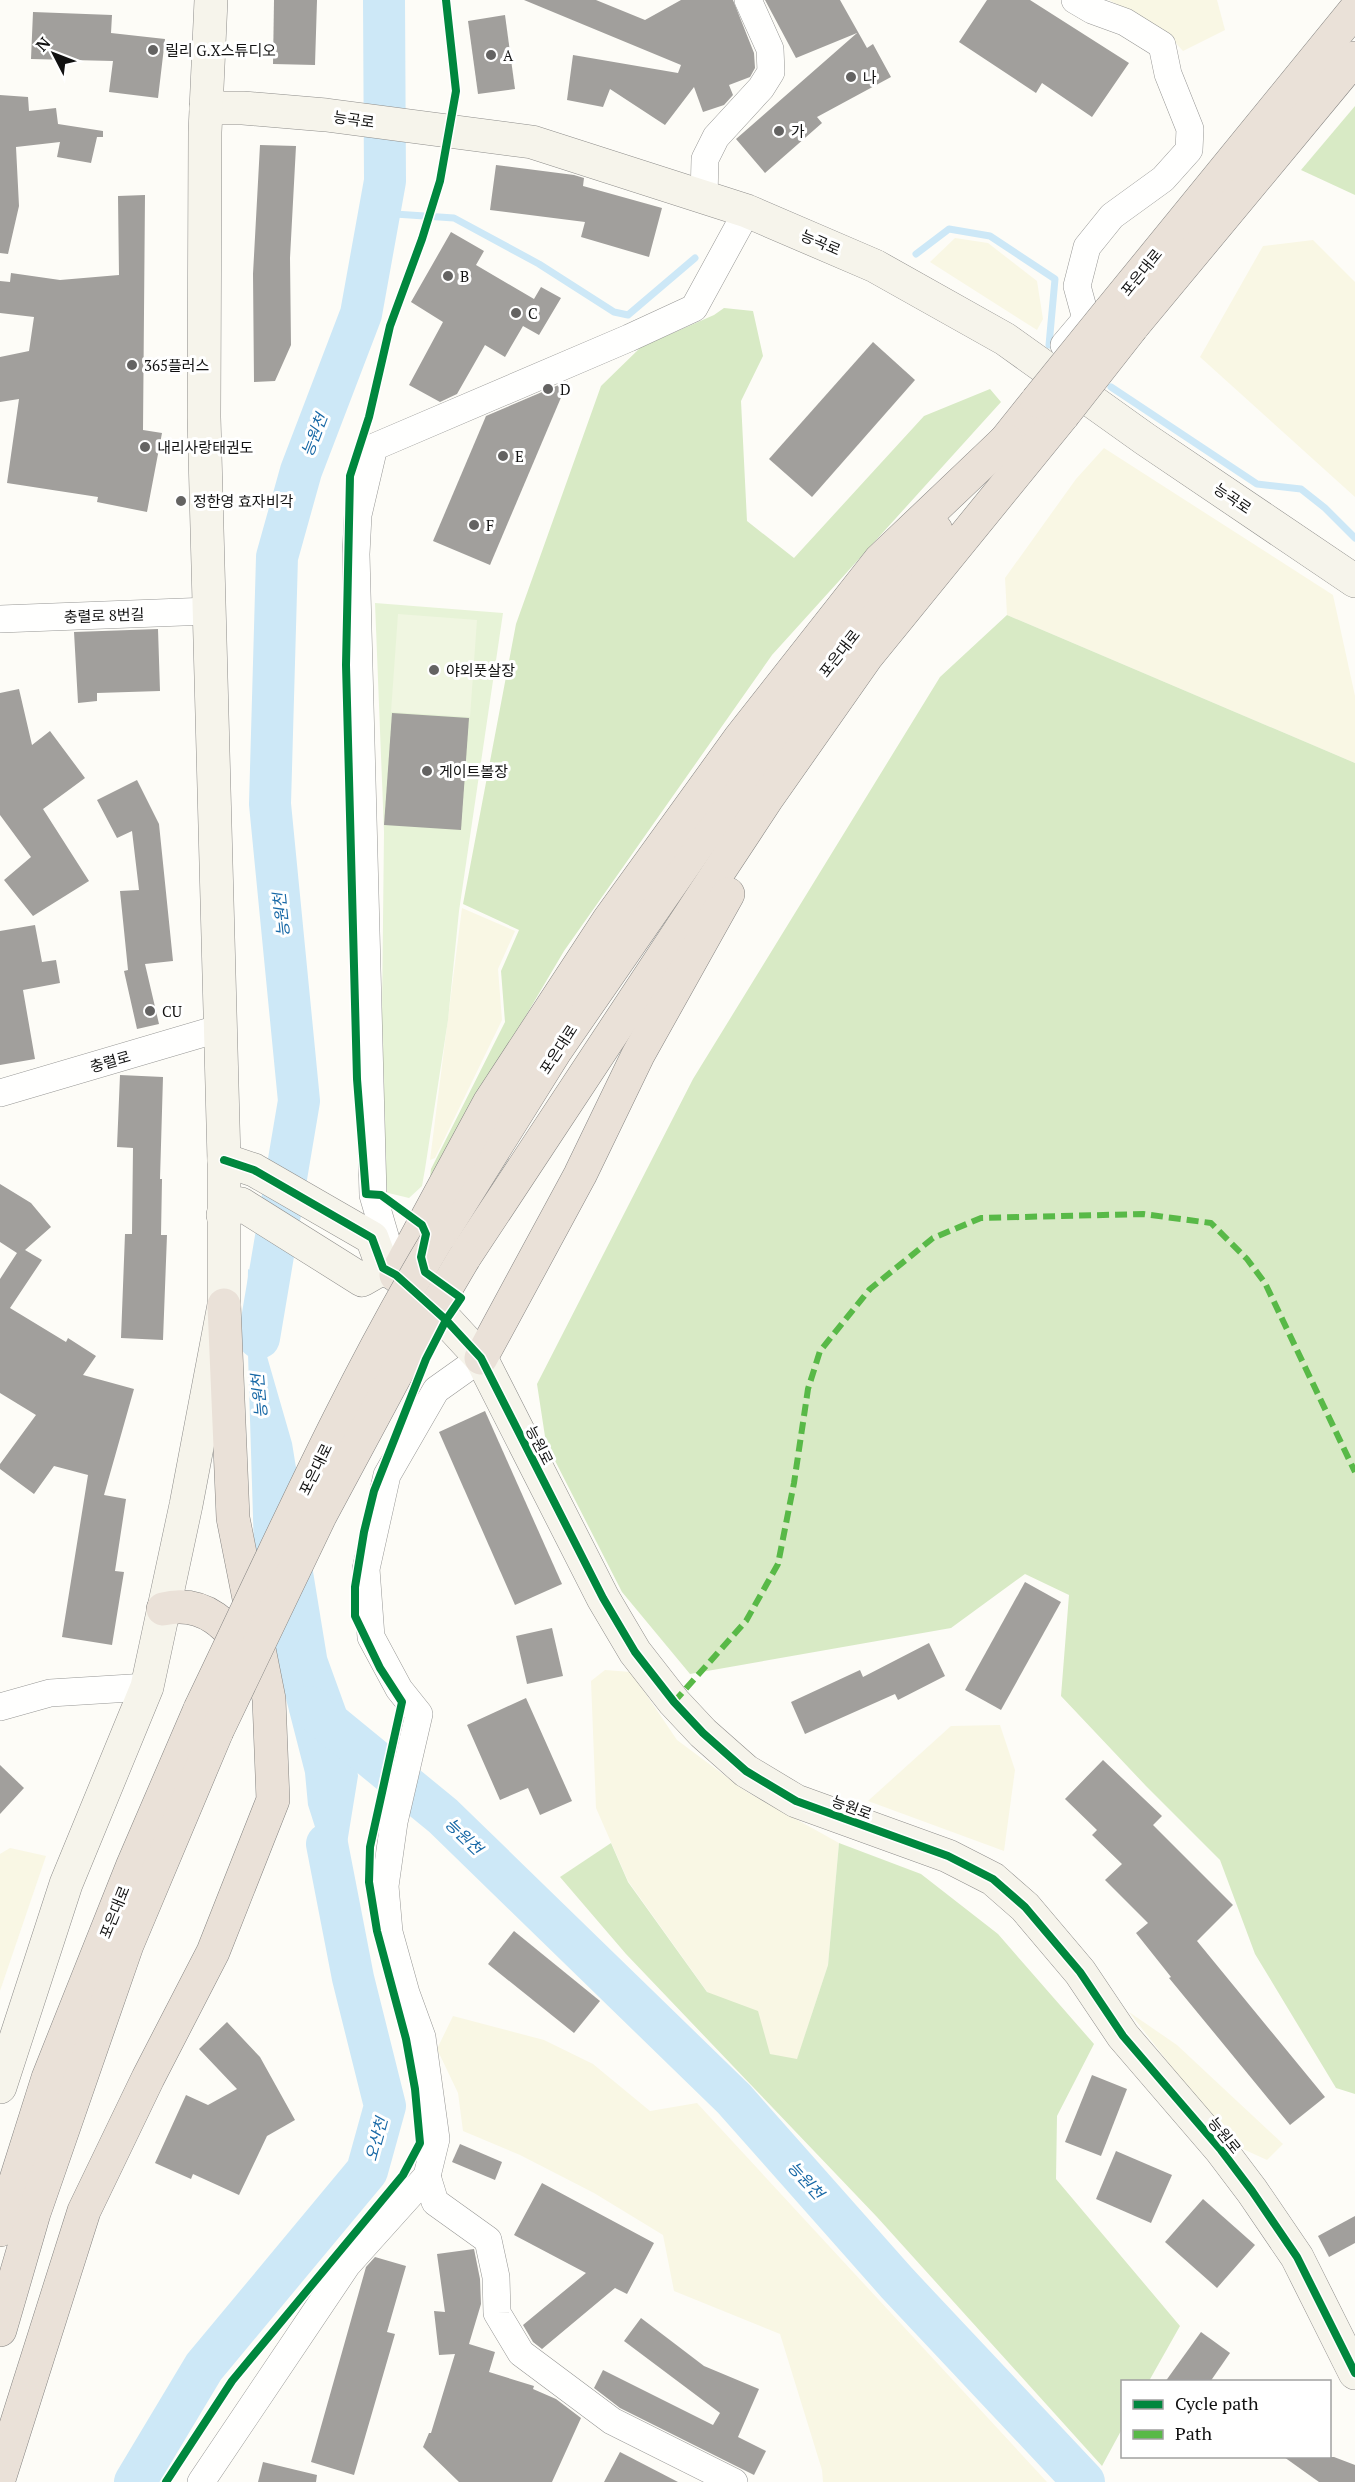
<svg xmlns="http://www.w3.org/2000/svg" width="1355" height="2482" font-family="'PT Serif','Noto Sans KR',serif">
<rect width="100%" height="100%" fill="#fdfcf7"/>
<g fill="#f9f7e4">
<polygon points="1109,0 1217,0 1225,30 1183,51 1164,30"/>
<polygon points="955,238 988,243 1037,281 1043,319 1037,330 930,262"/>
<polygon points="1313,240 1355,282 1355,497 1200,357 1263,246"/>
<polygon points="1104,448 1333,595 1355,696 1355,763 1007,615 1005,578 1076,479"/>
<polygon points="462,908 515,931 498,969 502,1020 435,1158 430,1160"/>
<polygon points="605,1670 631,1672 677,1740 747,1792 839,1843 828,1965 797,2060 769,2054 713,2000 628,1881 596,1808 591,1681"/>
<polygon points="1000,1725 1015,1770 1004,1851 868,1801 951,1726"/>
<polygon points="10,1848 46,1856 0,1991 0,1854"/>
<polygon points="1129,2012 1177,2045 1283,2144 1267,2160 1232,2144"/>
<polygon points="453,2016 544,2040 593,2064 650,2111 697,2103 1047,2482 823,2482 822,2470 780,2334 674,2291 663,2235 594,2193 520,2155 463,2131 458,2093 437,2049"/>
</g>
<polygon fill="#e7f3d7" points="375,603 503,613 459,911 448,1020 425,1169 422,1186 409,1198 380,1191 384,832"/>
<g fill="#d8eac5">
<polygon points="1355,106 1355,195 1301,170"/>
<polygon points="724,308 753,311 763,356 741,401 747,521 794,558 924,416 990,389 1001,402 772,655 564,951 430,1178 431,1169 505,1022 501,971 519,930 463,904 516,624 601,386 641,347 714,315"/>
<polygon points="1007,615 1355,763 1355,2094 1336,2088 1255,1954 1220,1860 1146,1786 1061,1696 1069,1595 1025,1574 951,1628 690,1674 622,1592 546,1443 537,1384 693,1079 940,677"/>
<polygon points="611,1843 628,1882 707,1992 758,2011 770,2054 797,2059 828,1965 839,1843 921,1874 998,1934 1094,2044 1057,2116 1056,2179 1180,2326 1149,2381 1122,2382 1122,2429 1102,2466 877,2217 626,1954 560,1877"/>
</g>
<polygon fill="#f0f6e1" points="398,614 477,620 470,717 391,712"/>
<polygon fill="#cde8f7" points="248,1269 287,1293 266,1353 292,1443 327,1657 352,1726 358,1776 338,1899 308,1805 305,1773 275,1656 254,1550 247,1321"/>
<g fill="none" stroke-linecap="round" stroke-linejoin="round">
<g stroke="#cde8f7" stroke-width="7">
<polyline points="380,213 454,218 539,264 614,312 628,315 695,258"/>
<polyline points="916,254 949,229 990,236 1055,279 1049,345"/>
<polyline points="1111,387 1257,484 1301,489 1325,508 1355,538"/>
</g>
<g stroke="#cde8f7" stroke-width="42">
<polyline points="259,1338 299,1101 270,804 277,557 301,471 361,314 385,181 384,0"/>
<polyline points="310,1707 443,1816 734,2099 897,2283 1084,2482"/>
<polyline points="135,2482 204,2367 367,2171 385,2106 353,1978 327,1844"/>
</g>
</g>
<g fill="#a19f9c">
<polygon points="274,0 317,0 315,65 273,64"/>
<polygon points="524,0 596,0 645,20 681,0 733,0 754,53 755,68 750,77 729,85 733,95 724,105 703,112 694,87 665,125 610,89 603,107 567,100 573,55 678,73 681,65"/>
<polygon points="765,0 840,0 867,48 873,44 891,77 817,117 822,123 765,173 736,139 857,33 796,58"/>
<polygon points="987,0 1030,0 1129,63 1092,117 1042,83 1036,93 959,42"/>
<polygon points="33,12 112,15 111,33 165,39 158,98 109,92 113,61 31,59"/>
<polygon points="505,15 515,89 478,94 468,21"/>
<polygon points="0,95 28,97 29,111 56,108 58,124 103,131 103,137 97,137 91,163 57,157 60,142 16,147 19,206 8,254 0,253"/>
<polygon points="260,145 296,146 290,258 291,345 275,381 254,382 253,274"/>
<polygon points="496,165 574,175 584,178 583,186 662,208 649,257 581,237 585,222 490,210"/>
<polygon points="145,195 143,430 162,433 147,512 97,502 98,497 7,483 19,399 0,402 0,357 29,351 34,317 0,313 0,281 10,282 11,273 60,280 119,275 118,196"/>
<polygon points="451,232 484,251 476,265 534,299 541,287 561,298 539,335 523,326 505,357 485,345 457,394 440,402 409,385 443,322 411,302"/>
<polygon points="873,342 915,380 812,497 769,459"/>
<polygon points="568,381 490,565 433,541 486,416"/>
<polygon points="158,629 160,691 97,693 97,701 78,703 74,632"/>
<polygon points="19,689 32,745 50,731 85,778 43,809 89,881 33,916 4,880 31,857 0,815 0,693"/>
<polygon points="392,713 469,718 461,830 384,825"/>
<polygon points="137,780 159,824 173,961 145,964 159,1024 137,1029 124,971 128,970 120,891 139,890 132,831 117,838 97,800"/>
<polygon points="35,925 42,962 56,960 60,983 23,990 35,1059 0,1065 0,931"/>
<polygon points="120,1075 163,1077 160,1179 162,1179 161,1235 167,1235 163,1340 121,1338 125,1234 132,1234 133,1148 117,1147"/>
<polygon points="0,1184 31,1203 51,1227 25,1250 42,1260 10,1308 66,1342 68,1338 96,1356 83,1375 134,1389 104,1495 126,1499 115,1571 124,1572 112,1645 62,1637 88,1475 54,1466 34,1494 0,1469 0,1464 36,1415 0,1393 0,1279 17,1253 0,1242"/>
<polygon points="485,1411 562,1584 515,1605 439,1432"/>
<polygon points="1025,1582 1061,1602 1001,1710 965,1690"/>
<polygon points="552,1628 563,1676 527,1684 516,1636"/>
<polygon points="929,1643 945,1676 898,1700 895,1694 805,1734 791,1702 860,1670 863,1677"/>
<polygon points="526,1698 572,1801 540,1815 528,1788 500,1800 467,1725"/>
<polygon points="1103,1760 1162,1816 1153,1825 1233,1905 1197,1941 1325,2097 1290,2125 1169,1978 1171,1977 1136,1933 1148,1923 1105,1880 1122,1864 1092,1835 1097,1830 1065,1799"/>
<polygon points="0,1765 24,1788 0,1814"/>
<polygon points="514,1931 600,2001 574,2033 488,1964"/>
<polygon points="227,2022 260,2057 295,2120 267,2136 239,2195 193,2174 191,2179 155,2163 186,2095 208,2105 237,2089 199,2049"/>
<polygon points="1092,2075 1127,2089 1101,2156 1065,2142"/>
<polygon points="460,2144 502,2162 495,2180 452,2162"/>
<polygon points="1116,2151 1172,2175 1151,2223 1096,2199"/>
<polygon points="542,2183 654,2243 627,2294 615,2288 542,2349 533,2342 523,2325 586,2273 514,2235"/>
<polygon points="1203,2199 1255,2245 1217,2288 1165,2242"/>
<polygon points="1355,2216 1355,2243 1329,2257 1318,2236"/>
<polygon points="474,2249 480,2279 481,2304 469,2344 495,2352 489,2372 534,2386 533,2389 556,2399 581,2418 552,2482 459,2482 423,2447 429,2433 431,2433 455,2354 439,2355 434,2311 445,2312 437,2254"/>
<polygon points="375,2257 406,2266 387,2332 395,2334 354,2475 311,2462 366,2267"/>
<polygon points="641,2318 704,2366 759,2389 738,2437 766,2451 754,2475 620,2408 594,2388 603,2370 713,2425 720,2413 624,2341"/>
<polygon points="1201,2332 1230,2353 1210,2382 1165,2382"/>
<polygon points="620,2452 678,2482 604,2482"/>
<polygon points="1284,2457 1334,2457 1355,2465 1355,2482 1319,2482"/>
<polygon points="263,2462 317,2475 316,2482 258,2482"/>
</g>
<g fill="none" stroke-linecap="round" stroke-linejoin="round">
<defs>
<g id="street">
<polyline points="704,197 705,159 716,137 761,88 771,72 770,49 748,0"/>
<polyline points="1064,345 1086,319 1077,286 1087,247 1112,216 1163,179 1189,150 1190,129 1168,74 1162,45 1125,22 1092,10 1075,0"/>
<polyline points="0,619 209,611"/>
<polyline points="0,1093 221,1028"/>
<polyline points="392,1260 373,1195 356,554 358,515 374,447 629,338 694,308 747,211"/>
<polyline points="0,1707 50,1693 147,1687"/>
<polyline points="427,2176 435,2202 488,2240 496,2277 497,2313 521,2353 612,2421 734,2482"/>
<polyline points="201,2482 347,2265 427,2176 436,2139 422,2037 406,1993 389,1932 385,1886 394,1822 419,1714 399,1689 371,1637 366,1569 387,1475 436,1390 481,1358"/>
</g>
<g id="secondary">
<polyline points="206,108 243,108 326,115 532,142 747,211 875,266 1005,339 1145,439 1355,581"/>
<polyline points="224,1160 254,1170 372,1238 383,1268 396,1275 446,1320 481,1358 603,1598 635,1652 674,1702 703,1733 746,1771 796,1801 948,1856 993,1879 1025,1907 1080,1972 1123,2036 1221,2150 1252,2191 1297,2257 1355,2373"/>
<polyline points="223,1215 241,1204 362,1280 383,1268"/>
<polyline points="0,2087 66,1884 147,1687 186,1505 224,1305 224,1160 204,417 205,132 211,0"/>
</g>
<g id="highway">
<polyline points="1109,312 1355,10"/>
<polyline points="1132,327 1355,58"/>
<polyline points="993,456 1037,401"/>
<polyline points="440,1236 556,1050 764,749 936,530"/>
<polyline points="464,1258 768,797 867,656 1063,415"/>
<polyline points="396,1275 489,1103 608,921 740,738 880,560 1006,440"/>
<polyline points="481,1358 580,1175 638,1055 728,894"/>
<path d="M163,1609C204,1599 230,1626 251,1659"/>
<polyline points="0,2230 48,2078 132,1867 200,1709"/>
<polyline points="0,2330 34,2213 127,1945 217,1731"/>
<polyline points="0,2476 84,2211 148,2078 213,1952 273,1800 269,1699 233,1518 224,1305"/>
</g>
</defs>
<use href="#street" stroke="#979795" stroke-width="28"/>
<use href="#secondary" stroke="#8e8d8b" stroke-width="34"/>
<use href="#highway" stroke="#858482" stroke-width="34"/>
<use href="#street" stroke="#fffffe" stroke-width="27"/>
<use href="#secondary" stroke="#f6f4eb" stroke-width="33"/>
<use href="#highway" stroke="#eae1d8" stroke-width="33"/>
<defs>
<g id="highway-bridge">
<polyline points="1037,401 1109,312"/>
<polyline points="1063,415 1132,327"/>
<path d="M200,1709C276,1551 347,1389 438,1238"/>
<polyline points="217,1731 320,1516 401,1365 464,1258"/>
</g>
</defs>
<use href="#highway-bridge" stroke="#858482" stroke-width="34" stroke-linecap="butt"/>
<use href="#highway-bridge" stroke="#eae1d8" stroke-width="33"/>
<polyline stroke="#58b947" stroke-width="6" stroke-dasharray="12 6" stroke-linecap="butt" points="674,1702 746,1621 778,1564 794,1483 808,1389 820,1351 870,1289 933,1238 981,1218 1143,1214 1211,1223 1247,1259 1265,1283 1355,1472"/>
<defs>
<g id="cycleway">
<polyline points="224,1160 254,1170 372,1238 383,1268 396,1275 446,1320 481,1358 603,1598 635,1652 674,1702 703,1733 746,1771 796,1801 948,1856 993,1879 1025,1907 1080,1972 1123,2036 1221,2150 1252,2191 1297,2257 1355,2373"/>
<polyline points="166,2482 232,2381 403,2175 420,2143 415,2089 406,2039 377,1931 369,1882 370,1847 402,1702 380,1668 355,1616 355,1587 364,1532 374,1491 426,1359 446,1320 461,1298 425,1272 421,1257 426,1234 422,1225 381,1195 366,1194 357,1079 346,665 350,476 369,417 390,326 422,239 440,181 456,91 446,0"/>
</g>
</defs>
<use href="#cycleway" stroke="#fff" stroke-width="11"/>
<use href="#cycleway" stroke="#00873e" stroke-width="8"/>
</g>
<g fill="#646362" stroke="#fff" stroke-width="2">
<circle cx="153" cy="50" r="6"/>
<circle cx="491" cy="55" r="6"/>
<circle cx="851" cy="77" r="6"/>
<circle cx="779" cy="131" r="6"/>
<circle cx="448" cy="276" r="6"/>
<circle cx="516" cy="313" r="6"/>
<circle cx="132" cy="365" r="6"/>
<circle cx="548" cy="389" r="6"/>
<circle cx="145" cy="447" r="6"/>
<circle cx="503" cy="456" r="6"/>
<circle cx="181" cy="501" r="6"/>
<circle cx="474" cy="525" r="6"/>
<circle cx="434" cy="670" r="6"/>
<circle cx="427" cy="771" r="6"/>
<circle cx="150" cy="1011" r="6"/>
</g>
<g text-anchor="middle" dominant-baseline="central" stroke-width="6" stroke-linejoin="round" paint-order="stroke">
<g font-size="15" fill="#111" stroke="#fff" text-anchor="start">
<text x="165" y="50">릴리 G.X스튜디오</text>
<text x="503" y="55">A</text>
<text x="863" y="77">나</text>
<text x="791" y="131">가</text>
<text x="460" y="276">B</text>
<text x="528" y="313">C</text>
<text x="144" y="365">365플러스</text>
<text x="560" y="389">D</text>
<text x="157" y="447">내리사랑태권도</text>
<text x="515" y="456">E</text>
<text x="193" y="501">정한영 효자비각</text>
<text x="486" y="525">F</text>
<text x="446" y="670">야외풋살장</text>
<text x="439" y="771">게이트볼장</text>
<text x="162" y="1011">CU</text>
</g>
<g font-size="15" fill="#111" stroke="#fff">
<text transform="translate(354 119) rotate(8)">능곡로</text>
<text transform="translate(821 242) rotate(23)">능곡로</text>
<text transform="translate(1141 272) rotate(-51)">포은대로</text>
<text transform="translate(1233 498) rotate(34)">능곡로</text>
<text transform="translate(104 615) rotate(-2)">충렬로 8번길</text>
<text transform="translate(839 653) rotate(-52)">포은대로</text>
<text transform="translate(558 1049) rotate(-57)">포은대로</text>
<text transform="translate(110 1061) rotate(-16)">충렬로</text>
<text transform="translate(540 1445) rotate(63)">능원로</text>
<text transform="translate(315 1469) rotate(-64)">포은대로</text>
<text transform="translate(852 1807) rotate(20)">능원로</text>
<text transform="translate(114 1912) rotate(-68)">포은대로</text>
<text transform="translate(1225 2135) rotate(51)">능원로</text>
</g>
<g font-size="16" font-style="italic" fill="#1768a6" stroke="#fff">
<text transform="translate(314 435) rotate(-69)">능원천</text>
<text transform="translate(281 915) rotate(-96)">능원천</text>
<text transform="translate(259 1396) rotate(-95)">능원천</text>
<text transform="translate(464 1836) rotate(44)">능원천</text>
<text transform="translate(376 2139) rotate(-75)">오산천</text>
<text transform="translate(806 2180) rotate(48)">능원천</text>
</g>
</g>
<rect x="1121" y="2380" width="210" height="78" fill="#ffffff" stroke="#a0a0a0" stroke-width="1.5"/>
<rect x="1133" y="2400" width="30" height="9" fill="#00873e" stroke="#a0a0a0" stroke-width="1.5"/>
<text x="1175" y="2410" font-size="18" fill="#111111">Cycle path</text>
<rect x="1133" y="2430" width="30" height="9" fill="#58b947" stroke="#a0a0a0" stroke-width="1.5"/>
<text x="1175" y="2440" font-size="18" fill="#111111">Path</text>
<g transform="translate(54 54) rotate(312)" stroke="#ffffff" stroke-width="4.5" paint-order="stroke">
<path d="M0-4.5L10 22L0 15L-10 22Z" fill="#111111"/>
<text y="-9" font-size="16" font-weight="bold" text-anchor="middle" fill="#111111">N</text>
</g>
</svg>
